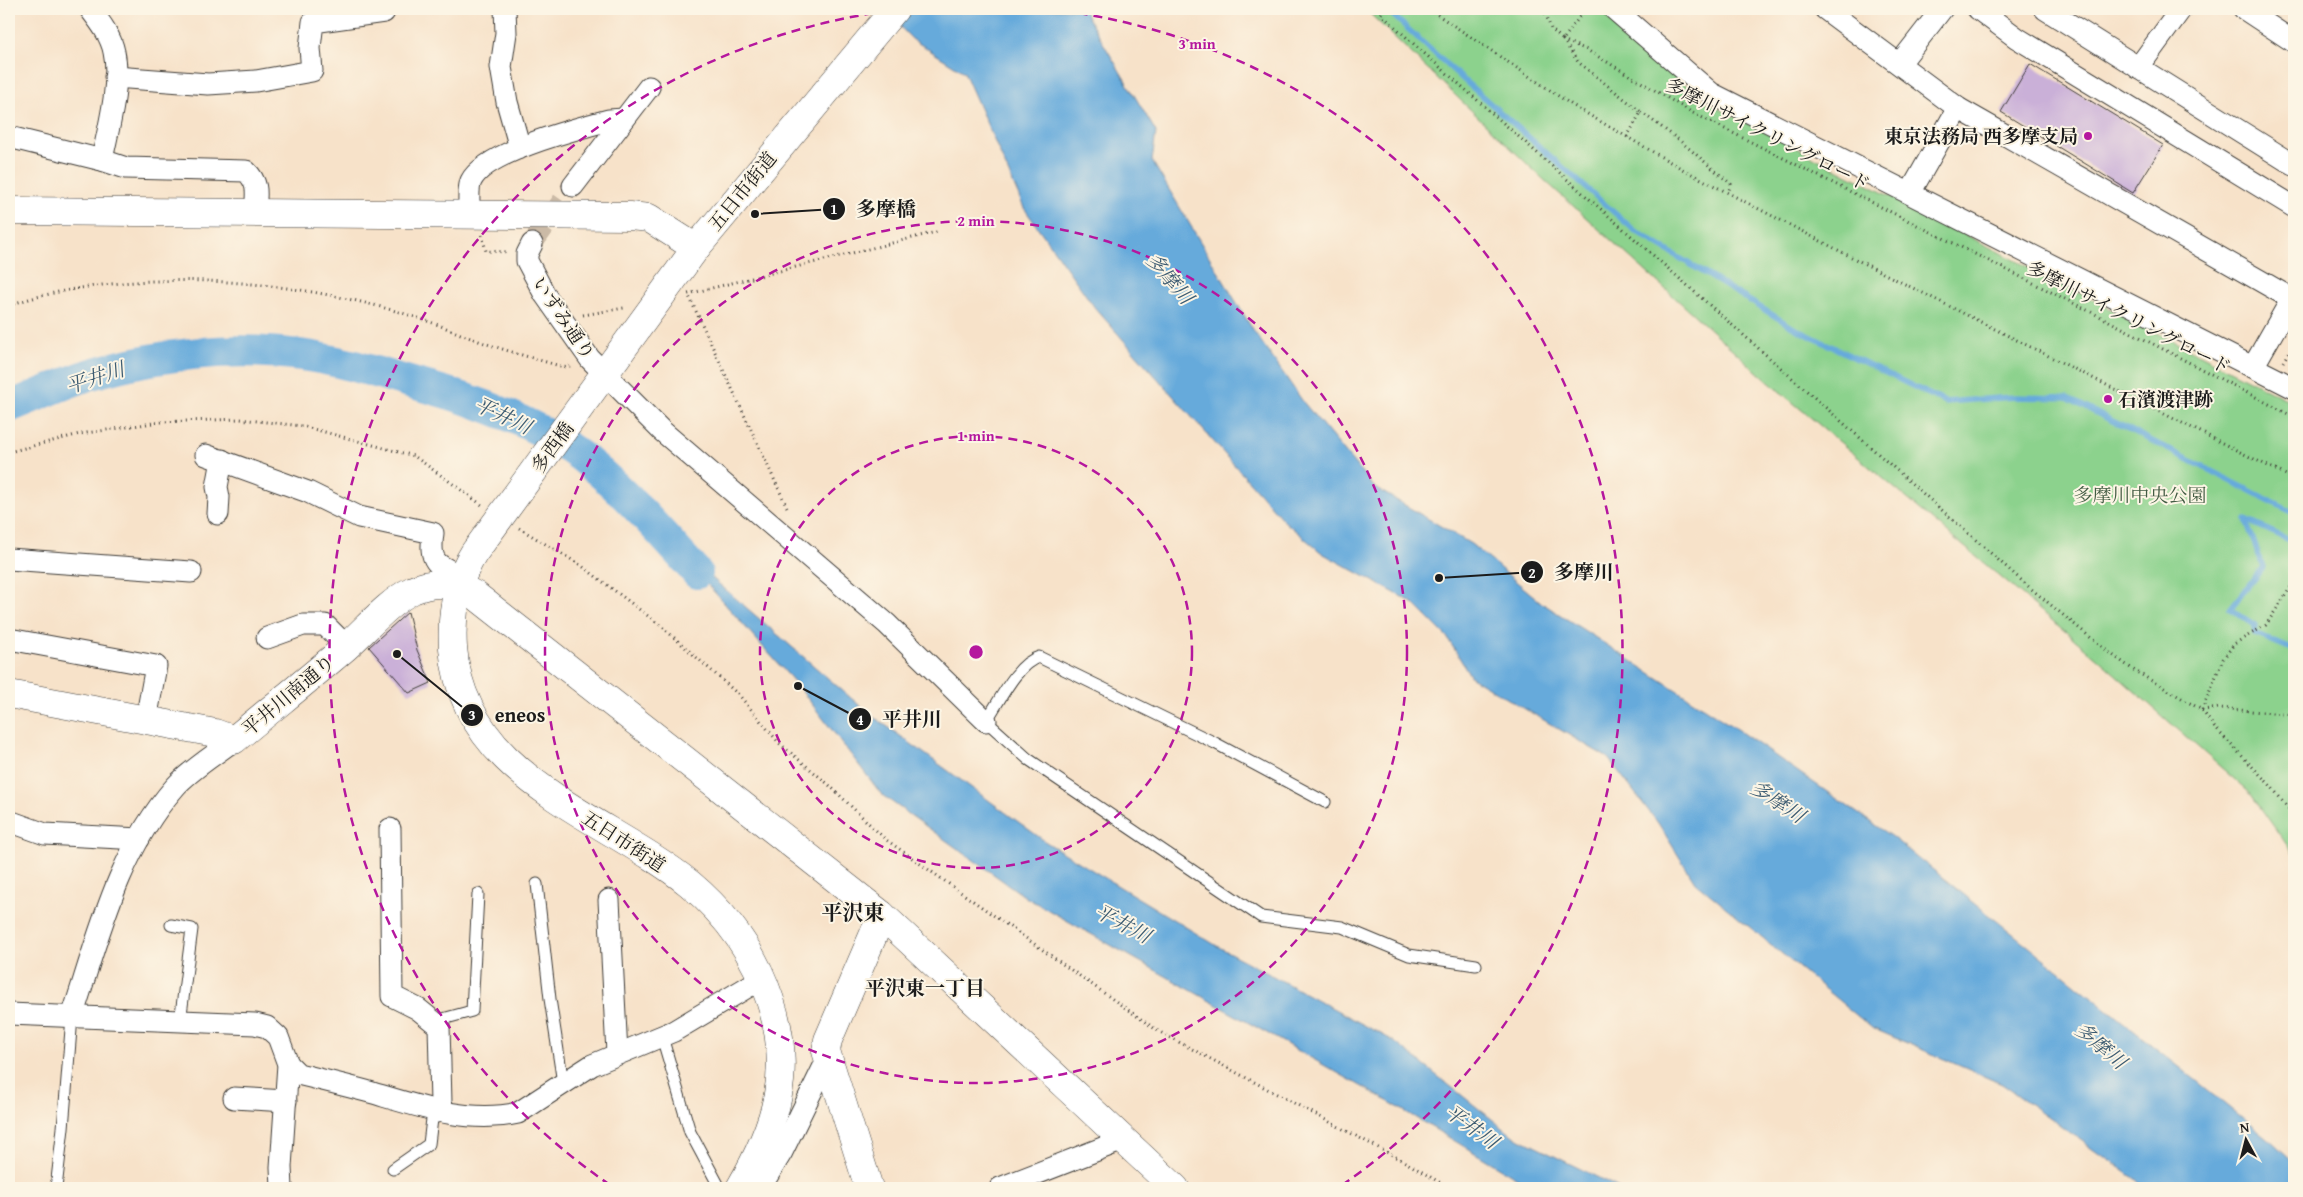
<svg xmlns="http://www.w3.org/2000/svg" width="2303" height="1197" font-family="'Gentium Book Plus','Noto Serif JP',serif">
<rect width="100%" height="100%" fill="#fcf5e5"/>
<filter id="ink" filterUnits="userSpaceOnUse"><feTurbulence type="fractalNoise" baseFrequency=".02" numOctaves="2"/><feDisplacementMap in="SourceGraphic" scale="10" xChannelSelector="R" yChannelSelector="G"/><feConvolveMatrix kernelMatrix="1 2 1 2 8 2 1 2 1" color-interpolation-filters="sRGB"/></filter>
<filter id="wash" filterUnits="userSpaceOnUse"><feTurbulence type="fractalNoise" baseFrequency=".0096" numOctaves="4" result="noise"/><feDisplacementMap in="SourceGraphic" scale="20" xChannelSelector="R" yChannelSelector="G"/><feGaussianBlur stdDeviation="1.12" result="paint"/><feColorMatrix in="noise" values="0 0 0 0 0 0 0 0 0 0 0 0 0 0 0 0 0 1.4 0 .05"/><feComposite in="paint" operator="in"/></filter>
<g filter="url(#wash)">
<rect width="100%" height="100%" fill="#f7e2c9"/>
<polygon fill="#8cd28d" stroke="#547754" points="1365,9 1598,9 1704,101 2294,403 2294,855 2250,793 2098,659 1772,385 1542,178"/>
<g fill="#66aadb" stroke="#41637c">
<polygon points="883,9 1083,9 1156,132 1152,161 1253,330 1304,403 1374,487 1471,544 1542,603 1735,728 1892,837 2268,1138 2294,1162 2294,1188 2148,1188 2002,1084 1872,1028 1695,882 1658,823 1608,758 1471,677 1447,637 1413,603 1322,553 1284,521 1095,308 1024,208 964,72 912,39"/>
<polygon points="667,539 866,711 1046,842 1217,946 1392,1040 1512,1135 1619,1188 1534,1188 1384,1099 1027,898 882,795 798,686"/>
</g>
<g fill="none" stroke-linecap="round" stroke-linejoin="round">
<g stroke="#66aadb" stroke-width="5.5">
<polyline points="1386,9 1466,82 1634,230 1794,328 1945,402 2014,397 2067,398 2294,513"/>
<polyline points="2294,542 2246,520 2263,567 2230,609 2255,625 2255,634 2294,650"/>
</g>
<path stroke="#66aadb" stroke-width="32" d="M9,407C37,396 66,382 95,373C160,354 232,346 300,355C340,360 381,374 420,385C478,401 542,424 589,463C629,496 663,535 697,573"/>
</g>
<g id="blocks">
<g fill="#cab0d8">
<polygon points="2030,64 2163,145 2133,193 2001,112"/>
<polygon points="408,612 417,650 431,683 409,693 369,647"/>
</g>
</g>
</g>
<g filter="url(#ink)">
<use href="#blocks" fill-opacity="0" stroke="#3d3a36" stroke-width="1"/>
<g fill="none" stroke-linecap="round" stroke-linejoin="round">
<polyline stroke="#cbbaa6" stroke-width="21" stroke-dasharray="21 11" stroke-linecap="butt" points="532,244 573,186"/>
<defs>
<g id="service">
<path d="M1325,802L1215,743L1039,657C1017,663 999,702 986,721L1028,759L1261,917L1342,927L1409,955L1476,965"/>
<polyline points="537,884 550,999 563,1083"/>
<polyline points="171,925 192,929 180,1022"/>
<polyline points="439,1026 439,1020 472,1011 478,894"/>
<polyline points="662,1037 690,1132 720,1188"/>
<polyline points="393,1169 429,1144 432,1119 437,1112"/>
<polyline points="56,1188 63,1128 72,1017"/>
</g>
<g id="minor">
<path d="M90,9C100,22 111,36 114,52C121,84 108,129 102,160"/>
<polyline points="505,9 506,33 501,67 507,102 520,148"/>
<polyline points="1614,9 1711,93 2294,388"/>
<polyline points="1825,9 1958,108 2294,300"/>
<polyline points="1978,9 2017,38 2294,207"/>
<polyline points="2045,9 2294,165"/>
<polyline points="2244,9 2294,42"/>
<polyline points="1900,63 1942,9"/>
<polyline points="2138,68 2181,9"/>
<polyline points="115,77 208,84 256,81 312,71 310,48 313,22 384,12"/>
<path d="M9,137L102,160L126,168L246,171C260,184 256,195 255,213"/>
<polyline points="573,186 649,87"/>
<polyline points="1910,193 1958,108"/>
<path d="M469,215C470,206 467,190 471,181C485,152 578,128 609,120L624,119"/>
<polyline points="532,244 527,254 527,261 545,295 590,359 662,431 887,624 986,721"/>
<polyline points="2253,367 2294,295"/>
<path d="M206,455L308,492L359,517L433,533C429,563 436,565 462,576"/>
<polyline points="218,514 219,497 217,487 222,460"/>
<polyline points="9,559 191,572"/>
<polyline points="267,638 303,625 325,625 346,646"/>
<polyline points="9,639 156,666 146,720"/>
<polyline points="9,821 45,834 139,839"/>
<polyline points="390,829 392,996 418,1009 439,1026 441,1103 437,1112"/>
<polyline points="609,900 617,1053"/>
<polyline points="9,1014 255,1024 267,1027 278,1037 288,1064 281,1167 282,1188"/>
<path d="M72,1017C98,938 118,852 175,787C191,769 215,755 234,740"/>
<path d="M288,1064L298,1074C323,1080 348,1086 373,1093C420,1107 469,1124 518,1113L592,1065L674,1031L761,979"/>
<polyline points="234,1098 286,1101"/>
<polyline points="760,1188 782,1152 827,1060"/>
<polyline points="1000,1188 1123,1140"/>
</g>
<g id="tertiary">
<polyline points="9,211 630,216 649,218 696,248"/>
<path d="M9,694L215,733L234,740C271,709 309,679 346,647C365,630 390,601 413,590C436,580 454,583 475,595L882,915L1175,1188"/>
<polyline points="869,1188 826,1051 828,1040 882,915"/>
</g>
<path id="primary" d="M740,1188C776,1125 794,1072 770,1000C755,954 727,915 690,884C603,814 464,779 453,648C451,615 456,581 474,553L696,248L895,9"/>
</defs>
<use href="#service" stroke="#3d3a36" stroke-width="13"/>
<use href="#minor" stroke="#3d3a36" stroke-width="23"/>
<use href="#tertiary" stroke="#3d3a36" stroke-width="29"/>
<use href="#primary" stroke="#3d3a36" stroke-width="29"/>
<g stroke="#3d3a36" stroke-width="3" stroke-dasharray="1 4" stroke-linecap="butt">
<polyline points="1385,9 1381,14 1416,46 2029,587 2107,651 2135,671 2202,710 2214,727 2271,786 2294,816"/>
<polyline points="1429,9 1572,105 1684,170 1863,263 2294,479"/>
<polyline points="1544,9 1551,29 1563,40 1585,9"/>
<polyline points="1641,112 1679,140 1731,184 1728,193"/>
<polyline points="1627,137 1641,112 1578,62 1563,40 1587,50 1693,113 2105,319 2294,417"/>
<polyline points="482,235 486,251 509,252"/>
<path d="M9,305C135,264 302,278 427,321C443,326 459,334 476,340C506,351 536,359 567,368L572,364"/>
<polyline points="583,315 624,308"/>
<polyline points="2283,362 2294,343"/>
<polyline points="9,452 80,434 160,422 240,419 302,426 414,456 482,505"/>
<polyline points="787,507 688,294 940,231"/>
<polyline points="519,528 582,566 660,625 739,695 779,743 828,784 885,839 1158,1031 1407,1163 1449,1188"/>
<polyline points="2202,710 2223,659 2234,644 2266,625 2294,582"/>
<polyline points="2202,710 2219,708 2294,715"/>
</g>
<use href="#service" stroke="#fff" stroke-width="11"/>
<use href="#minor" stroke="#fff" stroke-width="21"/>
<use href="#tertiary" stroke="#fff" stroke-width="28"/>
<use href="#primary" stroke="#fff" stroke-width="28"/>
</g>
</g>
<g fill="none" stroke="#b5179e" stroke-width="2.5" stroke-dasharray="9 6">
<circle cx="976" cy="652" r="216"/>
<circle cx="976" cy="652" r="431"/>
<path d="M610 1185A647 647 0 0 1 903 9M1049 9A647 647 0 0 1 1342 1185"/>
</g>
<g fill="#b5179e" stroke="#fcf5e5" stroke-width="2">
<circle cx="2088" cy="136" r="5"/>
<circle cx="2108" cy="399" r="5"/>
</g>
<g text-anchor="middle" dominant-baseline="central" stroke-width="4" stroke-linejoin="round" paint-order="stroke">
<g font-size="19" fill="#1c1c1c" stroke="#fcf5e5">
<text transform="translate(1768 134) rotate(27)">多摩川サイクリングロード</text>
<text transform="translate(742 191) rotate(-51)">五日市街道</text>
<text transform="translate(2129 317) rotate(27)">多摩川サイクリングロード</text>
<text transform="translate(564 318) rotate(56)">いずみ通り</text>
<text transform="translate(552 447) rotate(-54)">多西橋</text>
<text transform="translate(288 695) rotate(-40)">平井川南通り</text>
<text transform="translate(624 841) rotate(33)">五日市街道</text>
</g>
<g font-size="19" font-weight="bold" fill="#1c1c1c" stroke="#fcf5e5" text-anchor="end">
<text x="2078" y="136">東京法務局 西多摩支局</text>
<text x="2118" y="399" text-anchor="start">石濱渡津跡</text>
</g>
<g font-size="19" fill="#435c44" stroke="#fcf5e5">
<text x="2140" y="495">多摩川中央公園</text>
</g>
<g font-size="20" font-style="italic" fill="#3d5c72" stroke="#fcf5e5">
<text transform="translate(1170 278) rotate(49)">多摩川</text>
<text transform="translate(95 377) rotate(-18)">平井川</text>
<text transform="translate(503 415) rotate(25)">平井川</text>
<text transform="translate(1778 801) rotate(33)">多摩川</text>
<text transform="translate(1123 923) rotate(28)">平井川</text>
<text transform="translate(2101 1045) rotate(40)">多摩川</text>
<text transform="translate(1472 1126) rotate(36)">平井川</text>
</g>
<g font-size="20" font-weight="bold" fill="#1c1c1c" stroke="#fcf5e5">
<text x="925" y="987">平沢東一丁目</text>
</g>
<g font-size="21" font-weight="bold" fill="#1c1c1c" stroke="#fcf5e5">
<text x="853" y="912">平沢東</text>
</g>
</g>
<circle cx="976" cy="652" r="8" fill="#b5179e" stroke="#fcf5e5" stroke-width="2.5"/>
<g font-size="15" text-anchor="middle" font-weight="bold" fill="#b5179e" stroke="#fcf5e5" stroke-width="4" stroke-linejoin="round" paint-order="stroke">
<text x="1197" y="49">3 min</text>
<text x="976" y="226">2 min</text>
<text x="976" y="441">1 min</text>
</g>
<path fill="none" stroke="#1c1c1c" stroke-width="2" d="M755 214L834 209M1439 578L1532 572M397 654L472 715M798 686L860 719"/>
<g fill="#1c1c1c" stroke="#fcf5e5" stroke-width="2">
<circle cx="755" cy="214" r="5"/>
<circle cx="1439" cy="578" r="5"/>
<circle cx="397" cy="654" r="5"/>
<circle cx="798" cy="686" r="5"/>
<circle cx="834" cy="209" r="12"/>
<circle cx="1532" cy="572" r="12"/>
<circle cx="472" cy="715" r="12"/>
<circle cx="860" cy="719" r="12"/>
</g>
<g font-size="15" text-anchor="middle" font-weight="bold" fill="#fff">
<text x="834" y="214">1</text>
<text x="1532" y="578">2</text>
<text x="472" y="720">3</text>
<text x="860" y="725">4</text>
</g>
<g font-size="20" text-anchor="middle" font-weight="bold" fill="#1c1c1c" stroke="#fcf5e5" stroke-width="4" stroke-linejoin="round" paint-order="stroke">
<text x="886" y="216">多摩橋</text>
<text x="1584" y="579">多摩川</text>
<text x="520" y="722">eneos</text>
<text x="912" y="726">平井川</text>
</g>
<rect width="2303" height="1197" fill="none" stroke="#fcf5e5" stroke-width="30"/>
<g transform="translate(2246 1140) rotate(353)" stroke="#fcf5e5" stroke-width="4" paint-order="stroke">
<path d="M0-4L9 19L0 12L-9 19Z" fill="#1c1c1c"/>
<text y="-8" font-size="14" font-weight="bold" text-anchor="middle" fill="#1c1c1c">N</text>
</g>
</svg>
